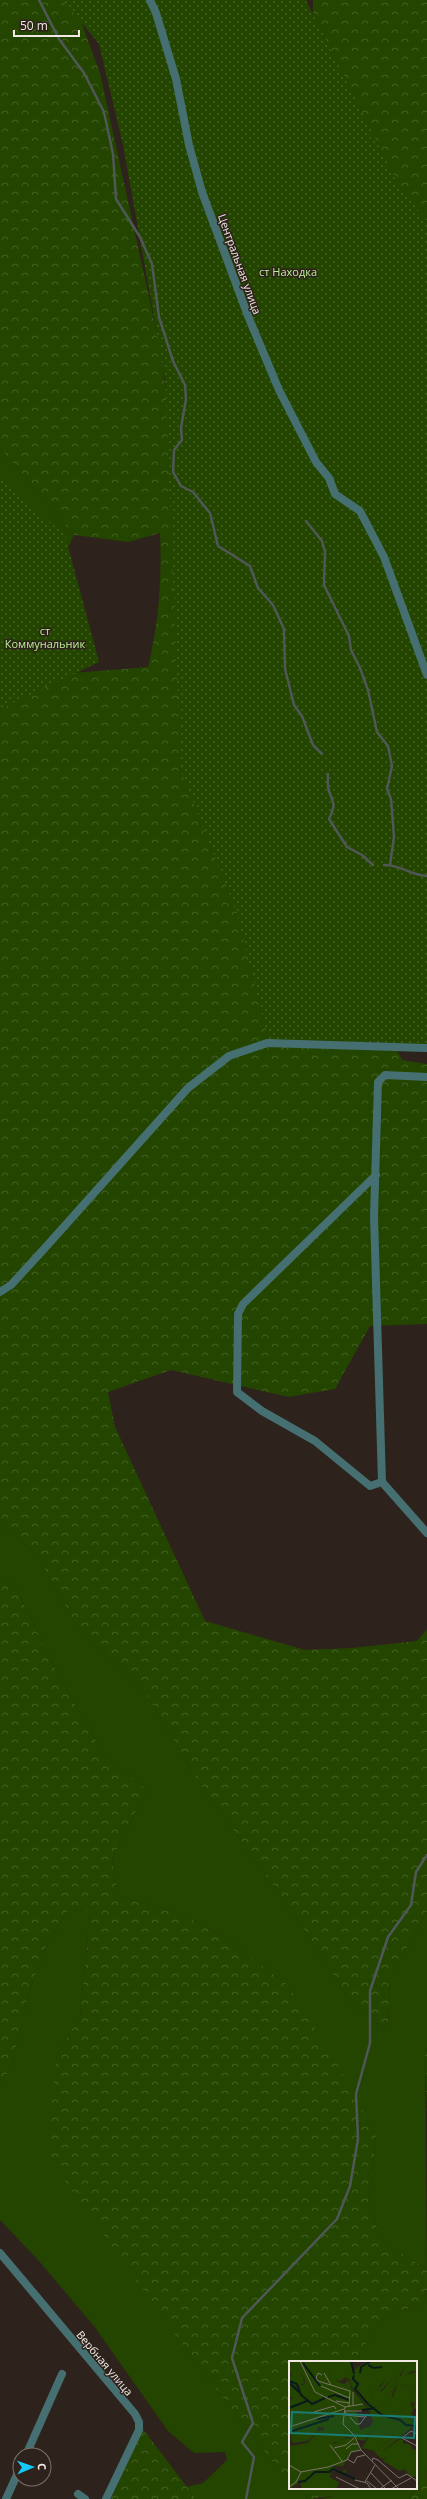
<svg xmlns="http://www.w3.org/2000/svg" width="427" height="2499" font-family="'Open Sans',sans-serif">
<defs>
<pattern id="forest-crowns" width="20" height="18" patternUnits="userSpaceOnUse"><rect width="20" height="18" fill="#234500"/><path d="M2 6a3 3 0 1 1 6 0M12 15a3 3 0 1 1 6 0" fill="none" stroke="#436025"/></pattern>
<pattern id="garden-dots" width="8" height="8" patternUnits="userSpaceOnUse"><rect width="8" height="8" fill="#234500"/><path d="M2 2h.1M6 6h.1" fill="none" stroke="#436025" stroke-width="1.8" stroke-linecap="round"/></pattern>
</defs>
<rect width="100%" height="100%" fill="#2e221c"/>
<g fill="#234500">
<polygon points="0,448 74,535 60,565 0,568"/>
<polygon points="0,1523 37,1555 81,1633 141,1686 198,1781 296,1917 354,2007 388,2030 390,1979 427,1911 427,2049 425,2054 427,2270 381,2239 369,2204 376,2135 289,1986 225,1937 179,1913 118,1896 112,1859 147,1790 104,1755 51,1661 17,1590 0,1576"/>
<polygon points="69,1908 90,1912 80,2016 56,2057 124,2261 189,2354 290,2484 290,2488 295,2488 310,2499 196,2499 186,2487 203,2483 227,2460 225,2452 194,2453 168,2431 94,2326 38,2260 0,2220 0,2087 13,2062 28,1995 47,1944"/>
<polygon points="427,2292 427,2470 416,2487 416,2362 358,2362 360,2353 384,2316 422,2304"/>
<polygon points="336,2488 415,2488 409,2499 322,2499 334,2496"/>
</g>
<g fill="url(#forest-crowns)">
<path d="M0,0H73L100,73L161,352L180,505L364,988L402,1060L427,1064V1324L370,1326L335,1389L288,1397L171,1370L108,1392L115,1427L205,1621L305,1650L352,1648L417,1641L427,1629V1911L390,1979L388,2030L354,2007L296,1917L198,1781L141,1686L81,1633L37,1555L0,1523V679L148,667C159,622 162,579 160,533L128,542L74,535L0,448Z"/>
<polygon points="313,0 427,0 427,243 313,14"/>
<polygon points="0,1576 17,1590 51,1661 104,1755 147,1790 112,1859 118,1896 179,1913 225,1937 289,1986 333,2057 376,2135 369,2204 381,2239 427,2270 427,2292 422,2304 384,2316 360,2353 358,2362 290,2362 290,2484 189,2354 47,2156 56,2057 80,2016 90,1912 69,1908 47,1944 28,1995 13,2062 0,2087"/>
<polygon points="427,2049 427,2114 425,2054"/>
<polygon points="143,2429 196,2499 111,2499"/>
<polygon points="427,2470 427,2499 409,2499"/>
<polygon points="295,2488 336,2488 334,2496 310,2499"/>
</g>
<g fill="url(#garden-dots)">
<polygon points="63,0 306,0 400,188 427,221 427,1052 270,1046 237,913 181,771 165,378 123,145 99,44"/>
<polygon points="0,479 65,535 99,662 0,709"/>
</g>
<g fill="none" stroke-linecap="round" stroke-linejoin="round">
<g stroke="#505757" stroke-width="2.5">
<polyline points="39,0 59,39 84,73 104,112 113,154 116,199 140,237 152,264 159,317 173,361 185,385 186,399 181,428 182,440 174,450 173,472 181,486 193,492 210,513 218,546 250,566 258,588 273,605 284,629 285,669 294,705 302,716 313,745 322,754"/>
<polyline points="306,521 322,541 325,552 324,585 349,636 351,650 360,668 368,690 377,732 388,746 392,766 387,789 391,799 394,837 390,865"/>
<path d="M328,774C328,779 327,786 329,791C334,805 336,804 329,819L347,847L362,855L373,865"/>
<path d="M384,865C399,864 412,876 427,876"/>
<polyline points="246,2499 254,2457 242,2442 253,2423 232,2358 242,2318 337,2219 350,2186 358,2139 356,2094 370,2043 370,1991 388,1937 411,1905 416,1872 427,1855"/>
</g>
<g stroke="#456f70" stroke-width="8">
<polyline points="150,0 156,13 176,79 189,145 202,192 248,316 279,390 316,462 329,478 335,494 360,511 384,557 427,675"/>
<polyline points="427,1077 385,1075 378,1082 374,1216 382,1482 427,1533"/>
<polyline points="376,1175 243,1304 238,1314 237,1392 262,1411 315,1441 370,1486 382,1482"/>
<polyline points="0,1292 11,1285 44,1249 188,1088 229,1056 267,1043 427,1048"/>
<polyline points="0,2253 135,2414 139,2422 139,2430 106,2499"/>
<polyline points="26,2455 62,2374"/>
<polyline points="78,2494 85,2499"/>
<polyline points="6,2499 20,2468"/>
</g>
</g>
<g text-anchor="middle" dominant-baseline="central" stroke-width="3" stroke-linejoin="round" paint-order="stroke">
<g font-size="11" fill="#f2e9e5" stroke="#2e221c">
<text transform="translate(240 264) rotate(70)">Центральная улица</text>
<text transform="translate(105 2363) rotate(50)">Вербная улица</text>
</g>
<g font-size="11" fill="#b8f092" stroke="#2e221c">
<text x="288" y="271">ст Находка</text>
<text x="45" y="630">ст<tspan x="45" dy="13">Коммунальник</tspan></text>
</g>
</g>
<g transform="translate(289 2361)">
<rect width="128" height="128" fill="#2e221c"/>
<path d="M0,0H9L13,12L15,22L8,26L0,21V16L3,14L1,11L0,13ZM13,0H25L36,5L23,12ZM116,5H128V11L123,10L111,17ZM106,17L109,20L103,34L106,42L113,44L111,51L117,47L116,42L120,43L124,37L119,31L128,37V48L124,47L126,41L121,42L124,48L122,53L128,59V65L125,67L124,65L93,91L94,96L97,97L93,98L85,91L105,76L97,71L102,72L126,60L115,55L101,62L96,70L80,74L75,82L79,73L102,57L80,41L84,29H89L97,18H103L92,29L95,43L98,32L105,29L104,21ZM114,23L128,26V32L118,26L110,30Z" fill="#234500"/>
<path d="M25,0H63L65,10L68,6L80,0H128V5H116L110,15L128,11V26L114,23L110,30L118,26L128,32V37L119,31L124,37L120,43H116L117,47L111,51L112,43L109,45L103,40L109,20L106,17L104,21L105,29L98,32L94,47H92L86,39L103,18H97L90,25L92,28L84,29L80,41L103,57L79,73L75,80L58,76L50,81H41L36,76L35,66L29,65L28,70L19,80L3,82L1,69L27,64L56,49L68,51L71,69L82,65L84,60L78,45L62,25L61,19L56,16L52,20L45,19L40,9ZM0,21L26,45L3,57H0V39L5,37L0,36ZM115,55L126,61L109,74L97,71L105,76L86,90L73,87L81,74L91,68L96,70L101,62ZM111,78L114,79V82L122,84L124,89L128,88V116L121,115L116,108L111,110L94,100L97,96H92L93,91ZM44,106L52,111L58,108L55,114L46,109L42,111L41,116L50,122L47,128H13L11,120L27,110H41Z" fill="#234500"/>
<path d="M8,0H13L22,10L36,4L47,20L55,23L60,19L62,27L79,48L58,50L54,61L40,65L9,67L0,71V58L25,44L11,31L9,24H15L16,20ZM35,69L45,83L58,77L67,78L71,89L62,91L54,105H44L42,110H29L0,128V85L19,82L28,70Z" fill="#234500"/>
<path fill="none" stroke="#0a191a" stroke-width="2" d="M62,0L65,13M14,2L31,25M79,4L85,7L93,6M71,12L72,6L82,0M65,14L64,18L69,23L66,28L79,43L93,54L111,59L117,64L126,65L128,68M0,20L8,23L12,34L23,43L36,37M0,22L10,31M39,36L46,34L60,39M0,47L18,40M73,49L86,47M28,58L45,55M0,71L40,58M9,121L16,120L26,111H40L44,108L66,118"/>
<path fill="none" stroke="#7c726c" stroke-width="1" d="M11,0L26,31L56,46M35,12L42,24M33,14L29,12L27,17L29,20L61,30L60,45M32,25L60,37M47,40L60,42M64,44V31M56,46L54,63L65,74L72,89L110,128M56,46L74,43M25,51L45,45L47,48M56,53L57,50H73M56,54L76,56L79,54M61,56L67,63H71L76,56M0,66L55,48M128,73L122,70L113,77L128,85M41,84L53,100M45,87L57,84L65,77M57,88L63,83H70M58,98L65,102L68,96L76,94M83,100L84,97L89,99L110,117L118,113L128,120M0,104L12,111M81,111L97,128M47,116L71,128M66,119L78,122L82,128M78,120L88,128M76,121L86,104M0,126L7,121L12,111L39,106L58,99L62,91L72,89M92,127L103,119M102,128L122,117"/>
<path fill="#1a7c74" fill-opacity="0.15" stroke="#1a7c74" stroke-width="2" d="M3,51L126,56L125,77L2,72Z"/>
<rect width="128" height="128" fill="none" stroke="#f2e9e5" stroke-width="2"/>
</g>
<g transform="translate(32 2467) rotate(88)"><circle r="19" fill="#2e221c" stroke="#7c726c"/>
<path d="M0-3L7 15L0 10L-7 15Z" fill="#15cafb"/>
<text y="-6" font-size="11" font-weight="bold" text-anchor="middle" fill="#f2e9e5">С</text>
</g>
<path d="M14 30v6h65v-6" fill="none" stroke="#f2e9e5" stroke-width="2"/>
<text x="20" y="30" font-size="12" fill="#f2e9e5" stroke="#2e221c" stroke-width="3" paint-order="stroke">50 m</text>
</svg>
